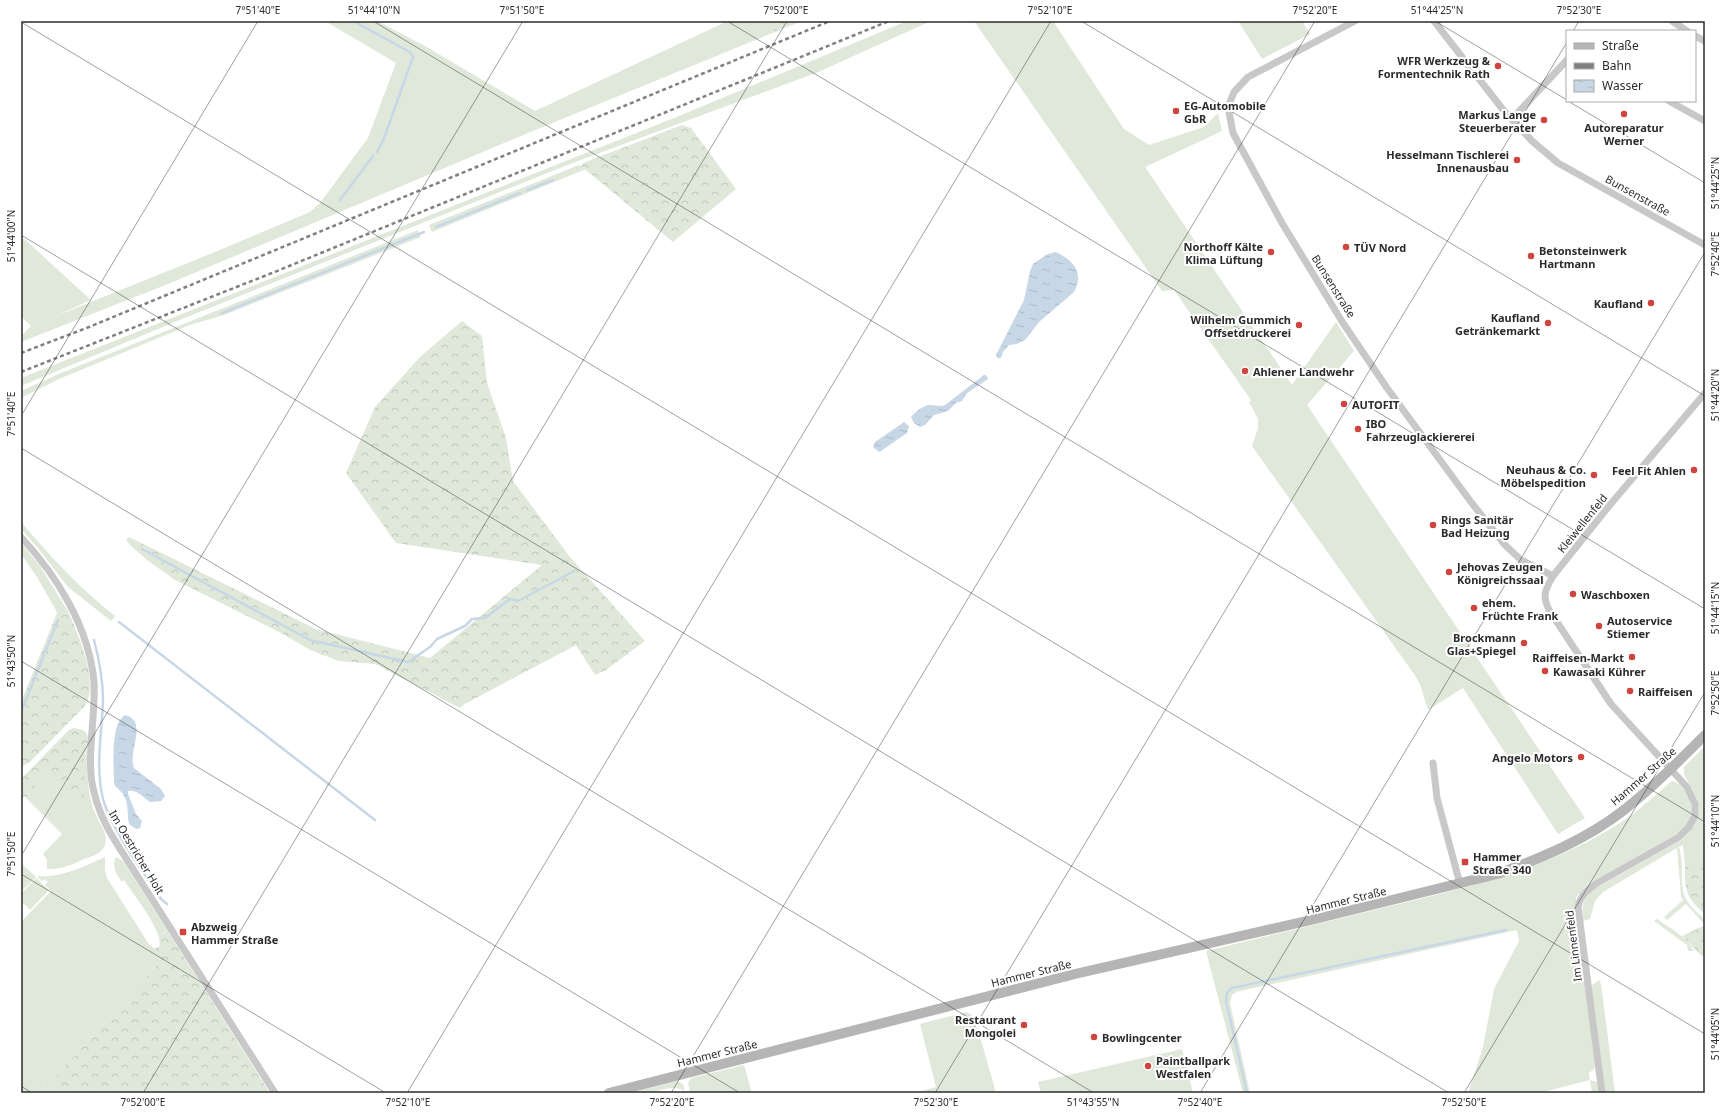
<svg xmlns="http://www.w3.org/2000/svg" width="1726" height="1114" font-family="'Noto Sans',sans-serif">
<defs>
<pattern id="forest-crowns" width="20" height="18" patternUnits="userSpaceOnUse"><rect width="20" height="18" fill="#e0e8da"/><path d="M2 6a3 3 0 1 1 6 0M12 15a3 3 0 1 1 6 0" fill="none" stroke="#c0c7bb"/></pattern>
<pattern id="water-ripples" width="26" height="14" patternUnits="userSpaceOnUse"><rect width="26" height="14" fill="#c8d7e6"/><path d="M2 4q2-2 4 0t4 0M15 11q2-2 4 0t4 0" fill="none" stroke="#acb9c5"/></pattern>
</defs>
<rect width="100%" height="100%" fill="#fff"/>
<g fill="#e0e8da">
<polygon points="325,21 377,21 425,46 535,111 728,21 766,21 775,32 528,133 168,284 21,342 21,336 31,326 21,316 21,236 91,300 51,318 215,252 310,212 320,203 368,138 396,63"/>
<polygon points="907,21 931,21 816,73 575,162 182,319 21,386 21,378 679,116"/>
<polygon points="974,21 1053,21 1124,129 1149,145 1204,127 1218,113 1222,131 1145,167 1292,385 1336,322 1354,351 1307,405 1585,818 1558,834 1463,688 1428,710 1420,684 1414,674 1252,446 1258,428 1258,419 1249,402 1251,400 1174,290 1162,291"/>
<polygon points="1238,21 1302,21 1310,34 1262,59"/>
<polygon points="579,165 586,169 432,232 429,225"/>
<polygon points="418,230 421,237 224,315 190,325 59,379 21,398 21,391 61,373"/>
<path d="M21,522C50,556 79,588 115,616L111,621L68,587L38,548L21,529Z"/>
<polygon points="21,543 40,566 69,613 55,618 57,612 37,577 21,554"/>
<path d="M1705,746V860L1685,864L1683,845L1679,847C1688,882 1670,892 1705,919V925L1686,904L1667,920L1664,917L1683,900L1681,896L1677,848L1603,892L1595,901L1590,919L1583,921C1582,908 1582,901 1591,891L1683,839C1701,821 1703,809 1691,787C1687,779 1683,776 1684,767Z"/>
<path d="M87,750C87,771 87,791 94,811C98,821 109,834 105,845C101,855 91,856 82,860C72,865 59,870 47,869V860L43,854L62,834L26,798L45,772L76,798L85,791L84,786V760Z"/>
<path d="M1672,781C1674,782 1678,783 1680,785C1689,792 1695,809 1690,820C1687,826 1682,830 1677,834L1587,885L1576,897V908L1595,1064L1594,1069L1589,1073L1590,1080L1597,1082L1599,1093H1592L1590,1080L1539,1093H1468L1483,1047L1494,989L1519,941L1517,930L1236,992L1232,995L1230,1003L1250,1093H1243L1206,951C1268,936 1330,921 1391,906C1473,886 1551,868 1623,821C1640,810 1656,794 1672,781Z"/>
<path d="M105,857V871L107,878L150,946L154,948L159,947C165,933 132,893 124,880L122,882C116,874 111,866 116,857L123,861L167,930L163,933L159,963L157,965L40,1093H21V922L51,891L45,885L48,882L45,879L42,881L38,877V876C62,878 85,866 105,857Z"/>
<polygon points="21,863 36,877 21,892"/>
<polygon points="36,878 49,890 30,910 21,901 21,894"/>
<path d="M1657,919C1671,929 1686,936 1694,951H1688L1687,945L1654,921Z"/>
<polygon points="1599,980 1601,984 1615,1093 1605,1093 1591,986"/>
<polygon points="966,1012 971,1014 981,1040 996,1093 914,1093 936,1087 920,1024"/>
<polygon points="1182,1049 1193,1093 1041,1093 1038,1082"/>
<polygon points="744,1065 752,1093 690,1093 688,1083 691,1078"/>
<path d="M677,1081L683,1084L685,1091C672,1084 662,1091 648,1093C642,1094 635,1093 629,1093Z"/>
</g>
<g fill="url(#forest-crowns)">
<polygon points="766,21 802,21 775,32"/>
<polygon points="682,125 691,128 736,189 673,242 581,166 583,163"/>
<polygon points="462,321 482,336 487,383 506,438 513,481 570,557 645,641 606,670 595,675 576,645 463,705 460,708 375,664 339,661 310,650 283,634 175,580 147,560 131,546 126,540 129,537 316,629 430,658 542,565 396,543 346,473 375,407 421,356"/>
<path d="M69,613C78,635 101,685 84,707L30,762L21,767V702L55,618Z"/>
<path d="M74,728L83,730C86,732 87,734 88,738C89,747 84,754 84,763C83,773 88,791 83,799L80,800L76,798L45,772L26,798L24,796L21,799V779L69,730Z"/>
<path d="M1705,860V914C1686,899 1684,888 1685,864Z"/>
<path d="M1705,925V958C1695,951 1691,944 1682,936Z"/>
<polygon points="167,930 270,1093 40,1093 157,965 159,962 151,952 160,946 160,937"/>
</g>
<g fill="url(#water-ripples)">
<path d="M1055,252C1073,259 1085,273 1074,292L1039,322L1026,339L1017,344L1009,345L1003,352L1001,358H997L996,355L998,351L1024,300L1030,271L1033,264L1046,255Z"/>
<path d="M984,375L987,376L988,379L967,393L962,401L956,403L948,411L934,415L925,425L920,427L914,423L911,417C915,412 925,404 931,405C937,405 939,407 945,405Z"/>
<polygon points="904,422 909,426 907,433 881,451 879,452 873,447 875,442"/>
<path d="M125,715C149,721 127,752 134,768L161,789L165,796L161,801L150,802C143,797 137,789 128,791V794L136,814L142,821L140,828L136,829L129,824C126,806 131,799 115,786L114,782C114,767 110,723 125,715Z"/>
</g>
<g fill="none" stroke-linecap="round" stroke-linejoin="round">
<g stroke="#c8d7e6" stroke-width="2.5">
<polyline points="353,21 410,52 413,57 383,141 377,152"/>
<polyline points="527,190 553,180"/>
<polyline points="340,200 373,156"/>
<polyline points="436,227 520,193"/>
<polyline points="222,313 424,232"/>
<polyline points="142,549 310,640 408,662 430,647 437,639 465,626 472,619 485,618 510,599 518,601 574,571"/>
<polyline points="119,622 375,820"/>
<path d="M94,640C99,659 103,679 103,700C102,732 95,767 103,799C112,831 143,871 161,899L167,904"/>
<polyline points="21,712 58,620"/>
<polyline points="1247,1093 1226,1001 1227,993 1232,988 1506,930"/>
</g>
<g stroke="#c8c8c8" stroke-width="7">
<polyline points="1355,21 1248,77 1234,92 1228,107 1233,133 1282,223 1343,323 1387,388 1471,502 1505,545 1521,560 1553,576"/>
<polyline points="1434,21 1504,111 1532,141 1558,163 1705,245"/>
<polyline points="1672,21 1687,31"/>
<polyline points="1695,36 1705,41"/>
<polyline points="1669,101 1705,121"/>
<polyline points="1512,119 1567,60"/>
<path d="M21,537C57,576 89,627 94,682C96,715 86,757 93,788C97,808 106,827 117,844L275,1093"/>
<polyline points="1433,763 1437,798 1460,884"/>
<path d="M1602,1093L1578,907C1581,894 1588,889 1599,882L1679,837L1689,827L1695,816V804L1687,787L1611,704L1549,610C1542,595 1545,590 1553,576L1609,506L1705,393"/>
</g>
<path stroke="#b5b5b5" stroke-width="10" d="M609,1093L1075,974L1311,920L1497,874C1542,858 1587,839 1624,810C1653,787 1679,761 1705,735"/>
<g stroke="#808080" stroke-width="2.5" stroke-dasharray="4 3" stroke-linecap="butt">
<polyline points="21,353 89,327 830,21"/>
<polyline points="21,372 272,273 889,21"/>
</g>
</g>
<path fill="none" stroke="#2b2b2b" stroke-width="1" stroke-opacity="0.45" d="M373,21L1705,822M727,21L1705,609M1081,21L1705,396M1435,21L1567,100M21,22L1705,1034M1573,31L1579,21M1568,101L1705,183M21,235L1449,1093M21,416L258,21M21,448L1094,1093M21,661L740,1093M21,856L523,21M21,874L386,1093M21,1086L32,1093M143,1093L787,21M407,1093L1051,21M671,1093L1315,21M935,1093L1567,42M1200,1093L1705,252M1464,1093L1705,692"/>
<g fill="#d04440" stroke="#fff" stroke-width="1.5">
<circle cx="1498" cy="66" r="4"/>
<circle cx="1176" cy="111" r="4"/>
<circle cx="1624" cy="114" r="4"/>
<circle cx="1544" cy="120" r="4"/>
<circle cx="1517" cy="160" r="4"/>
<circle cx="1346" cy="247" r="4"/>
<circle cx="1271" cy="252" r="4"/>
<circle cx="1531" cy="256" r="4"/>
<circle cx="1651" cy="303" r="4"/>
<circle cx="1548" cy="323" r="4"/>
<circle cx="1299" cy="325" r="4"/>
<circle cx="1245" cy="371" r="4"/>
<circle cx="1344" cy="404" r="4"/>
<circle cx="1358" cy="429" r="4"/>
<circle cx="1694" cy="470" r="4"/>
<circle cx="1594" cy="475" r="4"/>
<circle cx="1433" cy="525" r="4"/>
<circle cx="1449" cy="572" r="4"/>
<circle cx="1573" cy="594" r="4"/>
<circle cx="1474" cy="608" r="4"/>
<circle cx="1599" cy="626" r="4"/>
<circle cx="1524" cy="643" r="4"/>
<circle cx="1632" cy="657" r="4"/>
<circle cx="1545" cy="671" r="4"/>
<circle cx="1630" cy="691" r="4"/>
<circle cx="1581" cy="757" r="4"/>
<rect x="1461" y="858" width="8" height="8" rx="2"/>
<rect x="179" y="928" width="8" height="8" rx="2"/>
<circle cx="1024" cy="1025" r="4"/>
<circle cx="1094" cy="1037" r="4"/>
<circle cx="1148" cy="1066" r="4"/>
</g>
<g text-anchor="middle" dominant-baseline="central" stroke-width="4" stroke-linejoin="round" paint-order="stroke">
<g font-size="11" font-weight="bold" fill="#2b2b2b" stroke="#fff" text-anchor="start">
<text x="1490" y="60" text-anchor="end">WFR Werkzeug &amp;<tspan x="1490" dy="13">Formentechnik Rath</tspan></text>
<text x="1184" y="105">EG-Automobile<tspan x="1184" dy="13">GbR</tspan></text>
<text x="1536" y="114" text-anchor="end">Markus Lange<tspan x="1536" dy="13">Steuerberater</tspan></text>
<text x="1624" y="127" text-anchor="middle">Autoreparatur<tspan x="1624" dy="13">Werner</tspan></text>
<text x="1509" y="154" text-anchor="end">Hesselmann Tischlerei<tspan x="1509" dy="13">Innenausbau</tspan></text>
<text x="1263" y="246" text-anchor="end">Northoff Kälte<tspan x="1263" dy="13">Klima Lüftung</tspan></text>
<text x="1354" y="247">TÜV Nord</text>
<text x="1539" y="250">Betonsteinwerk<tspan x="1539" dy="13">Hartmann</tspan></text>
<text x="1643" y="303" text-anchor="end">Kaufland</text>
<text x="1540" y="317" text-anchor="end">Kaufland<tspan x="1540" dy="13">Getränkemarkt</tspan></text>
<text x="1291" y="319" text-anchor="end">Wilhelm Gummich<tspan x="1291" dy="13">Offsetdruckerei</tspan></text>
<text x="1253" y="371">Ahlener Landwehr</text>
<text x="1352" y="404">AUTOFIT</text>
<text x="1366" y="423">IBO<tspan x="1366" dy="13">Fahrzeuglackiererei</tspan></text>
<text x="1586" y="469" text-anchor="end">Neuhaus &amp; Co.<tspan x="1586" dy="13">Möbelspedition</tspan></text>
<text x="1686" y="470" text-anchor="end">Feel Fit Ahlen</text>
<text x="1441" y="519">Rings Sanitär<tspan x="1441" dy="13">Bad Heizung</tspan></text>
<text x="1457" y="566">Jehovas Zeugen<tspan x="1457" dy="13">Königreichssaal</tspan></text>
<text x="1581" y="594">Waschboxen</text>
<text x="1482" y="602">ehem.<tspan x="1482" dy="13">Früchte Frank</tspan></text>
<text x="1607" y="620">Autoservice<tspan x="1607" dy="13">Stiemer</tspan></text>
<text x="1516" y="637" text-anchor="end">Brockmann<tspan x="1516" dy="13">Glas+Spiegel</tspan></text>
<text x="1624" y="657" text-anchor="end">Raiffeisen-Markt</text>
<text x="1553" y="671">Kawasaki Kührer</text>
<text x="1638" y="691">Raiffeisen</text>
<text x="1573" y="757" text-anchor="end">Angelo Motors</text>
<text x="1473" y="856">Hammer<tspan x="1473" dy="13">Straße 340</tspan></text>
<text x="191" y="926">Abzweig<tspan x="191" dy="13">Hammer Straße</tspan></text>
<text x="1016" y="1019" text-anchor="end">Restaurant<tspan x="1016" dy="13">Mongolei</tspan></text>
<text x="1102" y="1037">Bowlingcenter</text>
<text x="1156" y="1060">Paintballpark<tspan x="1156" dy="13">Westfalen</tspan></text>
</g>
<g font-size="11" fill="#2b2b2b" stroke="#fff">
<text transform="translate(1638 195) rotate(29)">Bunsenstraße</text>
<text transform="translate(1334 286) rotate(58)">Bunsenstraße</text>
<text transform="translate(1582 523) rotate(-51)">Kleiwellenfeld</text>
<text transform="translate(1643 776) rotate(-41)">Hammer Straße</text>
<text transform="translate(137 852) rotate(59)">Im Oestricher Holt</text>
<text transform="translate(1346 900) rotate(-14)">Hammer Straße</text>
<text transform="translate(1573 946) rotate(-97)">Im Linnenfeld</text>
<text transform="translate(1031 973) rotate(-14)">Hammer Straße</text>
<text transform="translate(717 1053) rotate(-14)">Hammer Straße</text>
</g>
</g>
<rect width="1726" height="1114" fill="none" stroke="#ffffff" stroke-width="44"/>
<rect x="1566" y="30" width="130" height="72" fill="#ffffff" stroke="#aaaaaa"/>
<rect x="1574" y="43" width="20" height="6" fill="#b5b5b5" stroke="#aaaaaa"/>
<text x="1602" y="50" font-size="12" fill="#2b2b2b">Straße</text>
<rect x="1574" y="63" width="20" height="6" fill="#808080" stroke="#aaaaaa"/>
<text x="1602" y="70" font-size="12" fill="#2b2b2b">Bahn</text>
<rect x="1574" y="80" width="20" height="12" fill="url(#water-ripples)" stroke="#aaaaaa"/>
<text x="1602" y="90" font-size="12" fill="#2b2b2b">Wasser</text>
<rect x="22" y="22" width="1682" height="1070" fill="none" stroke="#2b2b2b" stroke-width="1.5"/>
<g font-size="10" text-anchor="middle" fill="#2b2b2b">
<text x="258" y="14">7°51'40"E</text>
<text x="374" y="14">51°44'10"N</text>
<text x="522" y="14">7°51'50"E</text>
<text x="786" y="14">7°52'00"E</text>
<text x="1050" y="14">7°52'10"E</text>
<text x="1315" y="14">7°52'20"E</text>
<text x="1437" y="14">51°44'25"N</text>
<text x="1579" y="14">7°52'30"E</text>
<text transform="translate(1715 183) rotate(-90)" y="4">51°44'25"N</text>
<text transform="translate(11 236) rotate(-90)" y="4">51°44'00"N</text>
<text transform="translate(1715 254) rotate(-90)" y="4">7°52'40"E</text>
<text transform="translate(1715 395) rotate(-90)" y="4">51°44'20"N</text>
<text transform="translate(11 414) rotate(-90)" y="4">7°51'40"E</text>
<text transform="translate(1715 608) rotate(-90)" y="4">51°44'15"N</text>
<text transform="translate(11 661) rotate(-90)" y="4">51°43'50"N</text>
<text transform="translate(1715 693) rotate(-90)" y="4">7°52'50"E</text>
<text transform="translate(1715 821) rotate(-90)" y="4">51°44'10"N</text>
<text transform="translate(11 854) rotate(-90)" y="4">7°51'50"E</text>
<text transform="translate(1715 1034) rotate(-90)" y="4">51°44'05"N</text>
<text x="143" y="1106">7°52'00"E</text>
<text x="408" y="1106">7°52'10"E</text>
<text x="672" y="1106">7°52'20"E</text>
<text x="936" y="1106">7°52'30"E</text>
<text x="1093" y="1106">51°43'55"N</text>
<text x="1200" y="1106">7°52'40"E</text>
<text x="1464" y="1106">7°52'50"E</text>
</g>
</svg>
